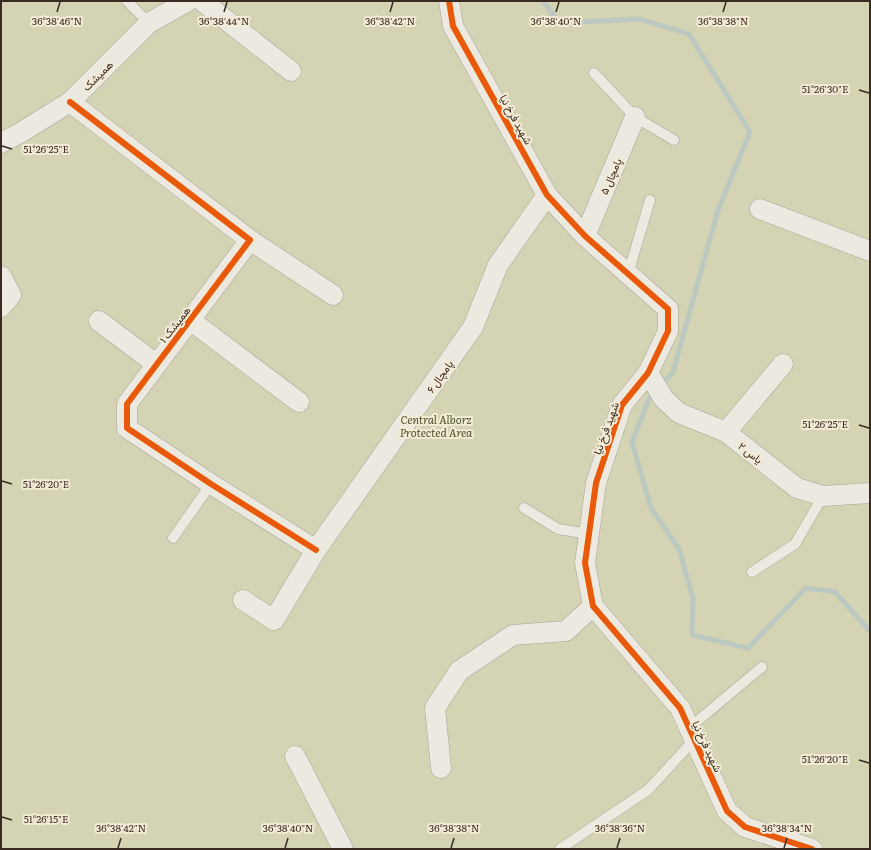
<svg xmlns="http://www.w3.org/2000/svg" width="871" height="850" font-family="Literata,Vazirmatn,serif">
<rect width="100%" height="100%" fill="#e4ddd0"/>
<rect fill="#d4d3b3" x="1" y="1" width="869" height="848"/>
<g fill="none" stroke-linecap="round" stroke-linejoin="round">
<g stroke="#bbc9c0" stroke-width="5">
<polyline points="543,1 559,23 639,19 689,34 750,132 718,210 673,372 662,385"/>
<polyline points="655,393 649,399 632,442 651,508 679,549 693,598 692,635 748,648 806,588 835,592 870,631"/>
</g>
<defs>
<g id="lane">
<polyline points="127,1 149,23"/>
<polyline points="594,73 635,117 674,140"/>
<polyline points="628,274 650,200"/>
<polyline points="524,508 558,529 589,534"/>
<polyline points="173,538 211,484"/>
<polyline points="752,572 795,544 823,496"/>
<polyline points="689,728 762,667"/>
<polyline points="560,849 648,790 694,740"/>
</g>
<g id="street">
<polyline points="202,1 291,71"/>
<polyline points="449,1 453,26 547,195 585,236 668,309 668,331 648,373 622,405 596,483 585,563 593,606 680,708 727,811 745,827 812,849"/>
<polyline points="70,102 250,240 127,404 127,428 211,484 316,550"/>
<polyline points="1,143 20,133 70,102 149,23 188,1"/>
<polyline points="760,209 870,251"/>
<polyline points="585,236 635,117"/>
<polyline points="250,240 333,295"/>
<polyline points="1,276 11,295 1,307"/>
<polyline points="190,320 299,402"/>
<polyline points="99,321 156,364"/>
<polyline points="648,373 664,399 679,413 726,432 797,488 823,496 870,493"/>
<polyline points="726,432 783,364"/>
<polyline points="243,600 274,620 316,550 473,327 498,265 547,195"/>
<polyline points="295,756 343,849"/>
<polyline points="441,768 435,708 459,671 513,635 566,631 593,606"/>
</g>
</defs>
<use href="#lane" stroke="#aaa399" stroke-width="11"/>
<use href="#street" stroke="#aaa399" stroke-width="21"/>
<use href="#lane" stroke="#ece9e1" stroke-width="10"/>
<use href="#street" stroke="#ece9e1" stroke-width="20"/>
<defs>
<g id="cycleway">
<polyline points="449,1 453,26 547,195 585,236 668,309 668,331 648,373 622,405 596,483 585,563 593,606 680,708 727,811 745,827 812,849"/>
<polyline points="70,102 250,240 127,404 127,428 211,484 316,550"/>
</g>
</defs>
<use href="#cycleway" stroke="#f4ebd7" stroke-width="8"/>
<use href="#cycleway" stroke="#e8590c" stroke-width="6"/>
</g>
<path fill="none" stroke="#392b21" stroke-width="1.5" d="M57,12L60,2M224,12L227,2M390,12L393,2M556,12L559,2M723,12L726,2M859,90L869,93M2,146L12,149M859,425L869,428M2,481L12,484M859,760L869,763M2,817L12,820M118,848L121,838M285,848L288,838M451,848L454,838M617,848L620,838M784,848L787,838"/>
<g text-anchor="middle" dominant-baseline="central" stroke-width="4" stroke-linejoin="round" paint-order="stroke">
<g font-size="11" fill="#392b21" stroke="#f4ebd7">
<text transform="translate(97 75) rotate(-45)">همیشک</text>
<text transform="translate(517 119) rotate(61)">شهید فرخ نیا</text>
<text transform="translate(610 176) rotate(-67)">پامچال ۵</text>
<text transform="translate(174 324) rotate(-52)">همیشک ۱</text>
<text transform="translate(439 376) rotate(-55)">پامچال ۶</text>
<text transform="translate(605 428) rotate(-70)">شهید فرخ نیا</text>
<text transform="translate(751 452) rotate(38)">یاس ۲</text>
<text transform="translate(708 746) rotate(65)">شهید فرخ نیا</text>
</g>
<g font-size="11" font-style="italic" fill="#4b5428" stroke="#f4ebd7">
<text x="436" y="419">Central Alborz<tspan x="436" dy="13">Protected Area</tspan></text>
</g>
</g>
<g font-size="10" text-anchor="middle" fill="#392b21" stroke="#f4ebd7" stroke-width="4" stroke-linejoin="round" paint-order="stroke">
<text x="57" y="25">36°38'46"N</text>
<text x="224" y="25">36°38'44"N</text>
<text x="390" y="25">36°38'42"N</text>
<text x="556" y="25">36°38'40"N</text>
<text x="723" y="25">36°38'38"N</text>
<text x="825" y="93">51°26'30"E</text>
<text x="46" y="153">51°26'25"E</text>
<text x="825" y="428">51°26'25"E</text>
<text x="46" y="488">51°26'20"E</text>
<text x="825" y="763">51°26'20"E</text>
<text x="46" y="823">51°26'15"E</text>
<text x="121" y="832">36°38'42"N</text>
<text x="288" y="832">36°38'40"N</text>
<text x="454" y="832">36°38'38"N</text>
<text x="620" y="832">36°38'36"N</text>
<text x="787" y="832">36°38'34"N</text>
</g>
<rect width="871" height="850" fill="none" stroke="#392b21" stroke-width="4"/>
</svg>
